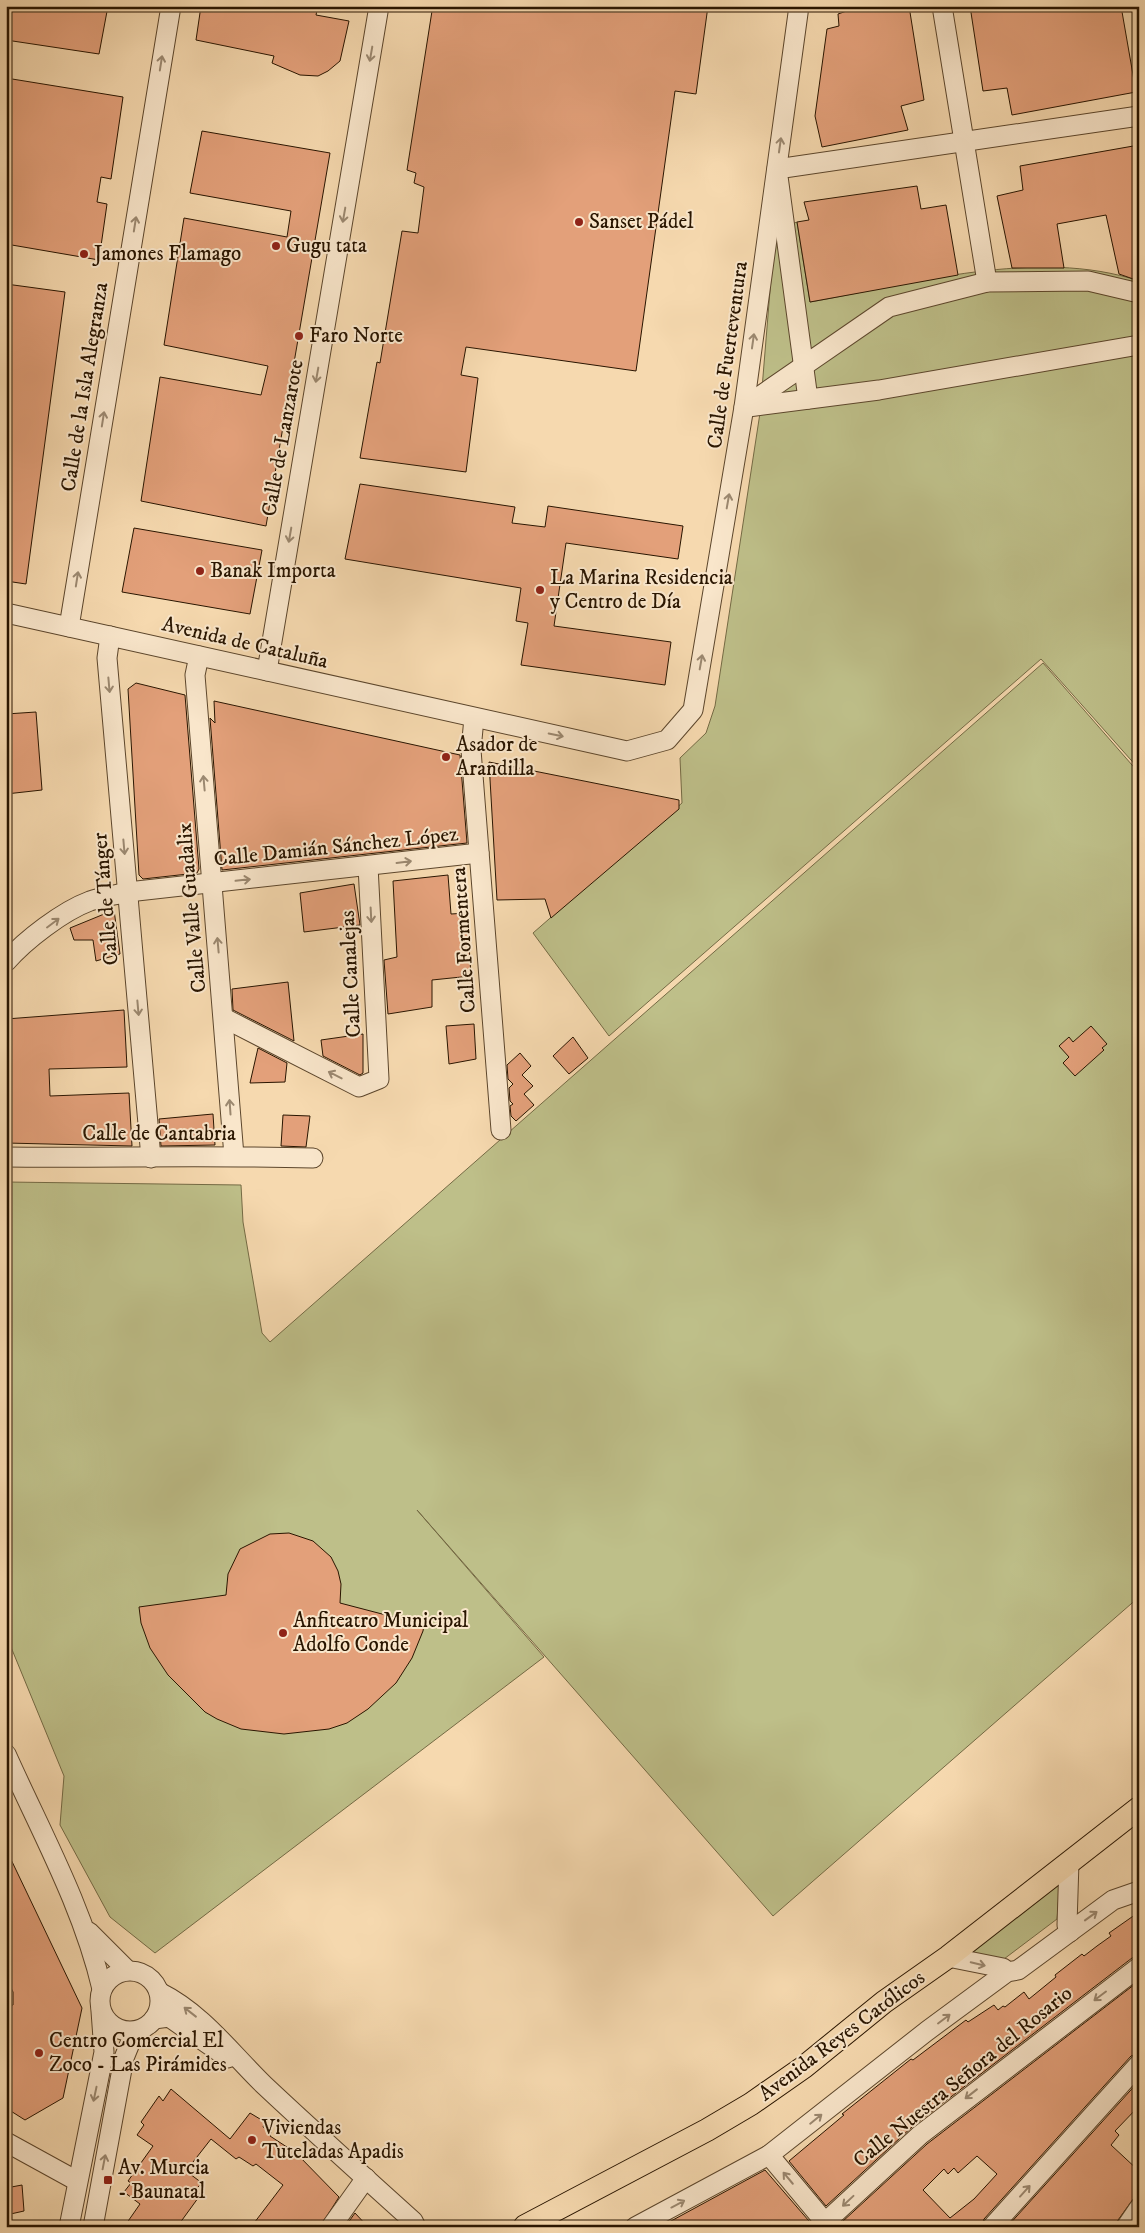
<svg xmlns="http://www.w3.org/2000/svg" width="1145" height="2233" font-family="'IM FELL DW Pica',serif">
<rect width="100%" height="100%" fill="#f6d9af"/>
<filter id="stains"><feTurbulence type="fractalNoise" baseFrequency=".004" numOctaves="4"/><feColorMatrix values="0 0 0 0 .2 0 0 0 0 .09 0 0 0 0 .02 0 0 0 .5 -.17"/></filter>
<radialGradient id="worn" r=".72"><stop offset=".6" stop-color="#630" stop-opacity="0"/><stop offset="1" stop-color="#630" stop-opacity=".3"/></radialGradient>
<g fill="#bebf89" stroke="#746a44">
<path d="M797,222L810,302C912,284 1038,247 1139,281V769L1041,659L609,1036L533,933L682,803L680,758L706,733L715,706L760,413L775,230Z"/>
<polygon points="1043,663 1139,773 1139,1597 773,1916 417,1510 544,1657 155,1953 110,1917 60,1825 64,1776 6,1635 6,1182 241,1185 243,1222 262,1333 270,1342"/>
<polygon points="1060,1884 1057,1919 1004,1959 968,1953"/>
</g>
<g fill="#e3a07a" stroke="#291500" fill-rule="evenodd">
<polygon points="6,6 108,6 99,54 6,40"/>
<polygon points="201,6 318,6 316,15 349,21 340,61 328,71 318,76 300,75 272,63 274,56 196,40"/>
<polygon points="442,6 708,6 696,94 675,91 636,371 466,347 461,375 478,378 466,472 360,458 377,362 380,363 402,231 418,233 424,187 414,183 416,173 407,170 432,11 440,11"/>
<polygon points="861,6 909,6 924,100 901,106 908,130 822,147 815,116 827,29 839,26 838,14"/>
<polygon points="970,6 1121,6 1136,92 1012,115 1007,88 983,91"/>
<polygon points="6,78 123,97 111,179 101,177 97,202 107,204 99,260 6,244"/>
<polygon points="202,131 330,153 266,526 141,501 160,377 261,395 268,366 164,345 184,218 287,237 291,211 190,193"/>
<polygon points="1139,145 1139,281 1119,274 1106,215 1057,224 1064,268 1012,268 997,196 1023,190 1020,166"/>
<polygon points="917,186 921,209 946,205 958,275 810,302 797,222 809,220 804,202"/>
<polygon points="6,284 65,292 26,584 6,581"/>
<polygon points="360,484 515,507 512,523 545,527 548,506 683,526 678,559 566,543 554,626 671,642 665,685 521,665 528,623 516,621 521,588 345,559"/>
<polygon points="134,528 262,550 250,614 122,592"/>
<polygon points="136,683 185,695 199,869 197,873 143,879 139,875 128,689"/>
<polygon points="214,701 460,755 467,843 222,870 210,718 215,723"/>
<polygon points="36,712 42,790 6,794 6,714"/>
<polygon points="489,762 679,800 679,809 551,918 545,899 497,900"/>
<polygon points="448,875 451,914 467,913 471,976 432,980 432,1007 388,1014 384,960 397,957 393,881"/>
<polygon points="354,884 360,925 304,932 300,893"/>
<polygon points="114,910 120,954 96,961 93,940 74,940 70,928"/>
<polygon points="288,982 294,1041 233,1010 232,989"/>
<polygon points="124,1010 127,1067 49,1069 50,1096 129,1093 132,1146 6,1143 6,1019"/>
<polygon points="474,1024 476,1059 449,1064 446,1026"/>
<polygon points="1091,1026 1107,1044 1102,1048 1104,1050 1075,1076 1063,1063 1069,1057 1059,1046 1069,1037 1073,1042"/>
<polygon points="363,1034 363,1073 360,1075 323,1056 321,1040"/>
<polygon points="573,1037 588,1058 569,1074 553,1056"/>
<polygon points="258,1048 287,1063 285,1082 250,1083"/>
<polygon points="520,1053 531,1066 522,1075 533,1086 524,1094 534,1105 516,1121 511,1116 510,1106 513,1104 510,1101 509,1088 513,1084 508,1079 507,1065"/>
<polygon points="213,1114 215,1145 161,1146 159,1119"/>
<polygon points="283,1115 310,1116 306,1147 281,1146"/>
<polygon points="289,1533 313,1541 331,1557 338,1571 341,1584 340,1603 424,1625 423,1631 412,1658 396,1683 368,1709 347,1723 329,1729 284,1734 241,1729 217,1719 205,1712 168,1675 150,1648 141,1623 139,1607 226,1595 228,1574 240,1549 270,1534"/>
<polygon points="6,1849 82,2008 63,2098 25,2120 6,2108 6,2007 13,2005 13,1992 6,1978"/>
<polygon points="1139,1912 1139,1956 1132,1958 913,2126 826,2206 789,2161 844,2115 842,2114 911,2059 913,2060 966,2020 968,2022 994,2005 998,2010 1003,2006 1005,2007 1024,1992 1029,1999 1056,1977 1055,1975 1082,1954 1084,1956 1097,1946 1111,1936 1109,1933"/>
<path d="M1139,1981V2053L1131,2056L984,2219L981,2227H846L842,2222L927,2144ZM977,2156L997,2174L974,2199L950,2218L923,2190L944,2169L948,2174L954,2168L958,2173Z"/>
<polygon points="1139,2081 1139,2106 1115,2131 1119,2135 1111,2145 1139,2171 1139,2191 1113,2227 1007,2227"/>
<polygon points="171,2089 230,2139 250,2113 265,2122 263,2127 271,2132 270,2136 296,2153 339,2197 320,2227 251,2227 283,2185 256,2164 253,2166 239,2157 236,2159 211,2139 186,2171 202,2183 194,2191 201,2194 177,2227 124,2227 140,2204 124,2192 131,2183 128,2181 153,2146 137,2135 144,2125 141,2122 159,2096 163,2101"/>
<polygon points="765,2170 809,2221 803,2227 660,2227"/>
<polygon points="22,2185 24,2211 6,2215 6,2188"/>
<polygon points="355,2213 368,2227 345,2227"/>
</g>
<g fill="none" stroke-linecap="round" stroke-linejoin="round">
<defs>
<g id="minor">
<polyline points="942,6 987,282"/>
<polyline points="808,399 777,169 1139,116"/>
<polyline points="744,407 889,307 987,282 1088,281 1139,293"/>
<polyline points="748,407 879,390 1139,345"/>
<polyline points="6,613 627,751 667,740 693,710 744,407 799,6"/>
<polyline points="69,627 171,6"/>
<polyline points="110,636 107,658 151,1158"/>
<polyline points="199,656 195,675 234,1156"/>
<polyline points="267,671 379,6"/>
<polyline points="474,718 471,750 501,1130"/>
<path d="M6,962C25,940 63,911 90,901C102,897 116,895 128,892L479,853"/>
<polyline points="224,1018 359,1087 379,1079 368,866"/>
<path d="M6,1157C109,1158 211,1155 313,1158"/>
<path d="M6,1754C40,1830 83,1907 102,1989"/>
<polyline points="1069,1862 1067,1925 1070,1932"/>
<polyline points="89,1932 127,1970"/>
<polyline points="948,1957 1003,1968 1007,1972"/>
<circle cx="130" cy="2001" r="30"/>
<path d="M159,1992C203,2014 230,2052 264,2085C313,2131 363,2176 413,2221L416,2227"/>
<polyline points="154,2019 169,2017 228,2058"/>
<polyline points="6,2142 77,2181"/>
<polyline points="769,2155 829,2227"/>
<polyline points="69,2227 104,2052 101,2011"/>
<polyline points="93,2227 124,2058 135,2031"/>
<polyline points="331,2227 366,2178"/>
<polyline points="635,2227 769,2155 927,2031 1007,1972 1018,1970 1113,1900 1139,1891"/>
<polyline points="820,2227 920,2135 1139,1967"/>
<polyline points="992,2227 1139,2064"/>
<polyline points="1126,2227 1139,2208"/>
</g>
<polyline id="major" points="525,2226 707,2130 751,2104 804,2067 884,2002 948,1957 1139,1808"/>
</defs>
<use href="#minor" stroke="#5c462c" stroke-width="21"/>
<use href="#major" stroke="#291500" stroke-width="24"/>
<use href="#minor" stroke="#f9e6cb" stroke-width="19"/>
<use href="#major" stroke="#f6d9af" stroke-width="22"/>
</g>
<defs><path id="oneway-shaft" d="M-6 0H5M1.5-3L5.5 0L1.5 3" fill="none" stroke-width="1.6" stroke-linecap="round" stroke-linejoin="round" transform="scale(1.25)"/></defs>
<g stroke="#9b8870">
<use href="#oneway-shaft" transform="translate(371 54) rotate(100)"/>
<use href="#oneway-shaft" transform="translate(161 63) rotate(-81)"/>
<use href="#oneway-shaft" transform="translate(780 145) rotate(-82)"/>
<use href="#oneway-shaft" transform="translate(344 215) rotate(100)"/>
<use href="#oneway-shaft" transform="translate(135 224) rotate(-81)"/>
<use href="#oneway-shaft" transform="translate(753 341) rotate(-82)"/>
<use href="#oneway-shaft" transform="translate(317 375) rotate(100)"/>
<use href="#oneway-shaft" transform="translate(103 419) rotate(-81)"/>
<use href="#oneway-shaft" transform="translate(728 501) rotate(-80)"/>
<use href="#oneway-shaft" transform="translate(290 535) rotate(100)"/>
<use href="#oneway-shaft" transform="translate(77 579) rotate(-81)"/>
<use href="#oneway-shaft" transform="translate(701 662) rotate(-80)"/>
<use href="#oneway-shaft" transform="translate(109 685) rotate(85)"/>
<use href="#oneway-shaft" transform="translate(556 735) rotate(12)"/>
<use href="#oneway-shaft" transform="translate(204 783) rotate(-95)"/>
<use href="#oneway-shaft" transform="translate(124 847) rotate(85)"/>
<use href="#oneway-shaft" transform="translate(404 862) rotate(-7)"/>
<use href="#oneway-shaft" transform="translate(243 880) rotate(-6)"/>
<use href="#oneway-shaft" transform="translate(371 915) rotate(87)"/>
<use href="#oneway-shaft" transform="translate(53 923) rotate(-37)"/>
<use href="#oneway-shaft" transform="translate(218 945) rotate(-95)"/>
<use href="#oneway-shaft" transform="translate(138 1008) rotate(85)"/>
<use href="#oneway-shaft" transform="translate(335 1075) rotate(-153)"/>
<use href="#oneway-shaft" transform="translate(230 1107) rotate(-94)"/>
<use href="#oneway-shaft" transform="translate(1091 1916) rotate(-36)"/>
<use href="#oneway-shaft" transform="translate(978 1964) rotate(13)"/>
<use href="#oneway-shaft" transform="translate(1100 1996) rotate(143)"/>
<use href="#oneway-shaft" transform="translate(190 2012) rotate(-142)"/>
<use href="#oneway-shaft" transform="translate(944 2019) rotate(-37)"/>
<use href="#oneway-shaft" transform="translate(95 2094) rotate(102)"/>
<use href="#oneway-shaft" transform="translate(971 2094) rotate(142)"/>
<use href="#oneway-shaft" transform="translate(816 2119) rotate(-39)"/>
<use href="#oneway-shaft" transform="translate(104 2162) rotate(-79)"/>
<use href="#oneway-shaft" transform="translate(788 2178) rotate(-130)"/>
<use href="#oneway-shaft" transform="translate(1025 2191) rotate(-48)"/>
<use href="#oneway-shaft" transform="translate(848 2201) rotate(137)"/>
<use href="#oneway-shaft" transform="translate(678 2204) rotate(-28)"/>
</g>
<g fill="#8f2418" stroke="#f9e6cb" stroke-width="2">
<circle cx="579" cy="222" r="5"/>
<circle cx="276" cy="246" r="5"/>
<circle cx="84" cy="254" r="5"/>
<circle cx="299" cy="336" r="5"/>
<circle cx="200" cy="571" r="5"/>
<circle cx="540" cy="590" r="5"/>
<circle cx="446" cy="757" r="5"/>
<circle cx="283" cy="1633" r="5"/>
<circle cx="39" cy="2053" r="5"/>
<circle cx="252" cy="2140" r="5"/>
<rect x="103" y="2175" width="10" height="10" rx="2.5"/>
</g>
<g text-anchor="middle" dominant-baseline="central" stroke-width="4" stroke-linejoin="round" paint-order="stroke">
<g font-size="21" fill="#291500" stroke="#f9e6cb" text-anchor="start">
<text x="589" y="222">Sanset Pádel</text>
<text x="286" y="246">Gugu tata</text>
<text x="94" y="254">Jamones Flamago</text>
<text x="309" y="336">Faro Norte</text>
<text x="210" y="571">Banak Importa</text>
<text x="550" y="578">La Marina Residencia<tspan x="550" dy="24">y Centro de Día</tspan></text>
<text x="456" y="745">Asador de<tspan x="456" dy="24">Arandilla</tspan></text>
<text x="293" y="1621">Anfiteatro Municipal<tspan x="293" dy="24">Adolfo Conde</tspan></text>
<text x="49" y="2041">Centro Comercial El<tspan x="49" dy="24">Zoco - Las Pirámides</tspan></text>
<text x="262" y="2128">Viviendas<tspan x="262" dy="24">Tuteladas Apadis</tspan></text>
<text x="118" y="2168">Av. Murcia<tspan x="118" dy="24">- Baunatal</tspan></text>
</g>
<g font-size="21" fill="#291500" stroke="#f9e6cb">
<text transform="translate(728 355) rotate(-82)">Calle de Fuerteventura</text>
<text transform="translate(85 387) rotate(-81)">Calle de la Isla Alegranza</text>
<text transform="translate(283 438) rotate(-80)">Calle de Lanzarote</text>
<text transform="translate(245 643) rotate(13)">Avenida de Cataluña</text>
<text transform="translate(336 847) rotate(-6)">Calle Damián Sánchez López</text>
<text transform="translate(106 899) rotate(-95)">Calle de Tánger</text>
<text transform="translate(192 908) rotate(-95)">Calle Valle Guadalix</text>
<text transform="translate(464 940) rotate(-94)">Calle Formentera</text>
<text transform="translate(351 974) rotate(-93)">Calle Canalejas</text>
<text x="159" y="1134">Calle de Cantabria</text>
<text transform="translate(842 2036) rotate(-37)">Avenida Reyes Católicos</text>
<text transform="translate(963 2077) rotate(-39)">Calle Nuestra Señora del Rosario</text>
</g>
</g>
<rect width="1145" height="2233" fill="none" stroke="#f6d9af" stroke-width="25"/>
<rect x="8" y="8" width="1130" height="2218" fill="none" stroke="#291500" stroke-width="2.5"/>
<rect x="12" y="12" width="1120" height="2208" fill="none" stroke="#291500"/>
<rect width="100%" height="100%" filter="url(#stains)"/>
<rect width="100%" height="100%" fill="url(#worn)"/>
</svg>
